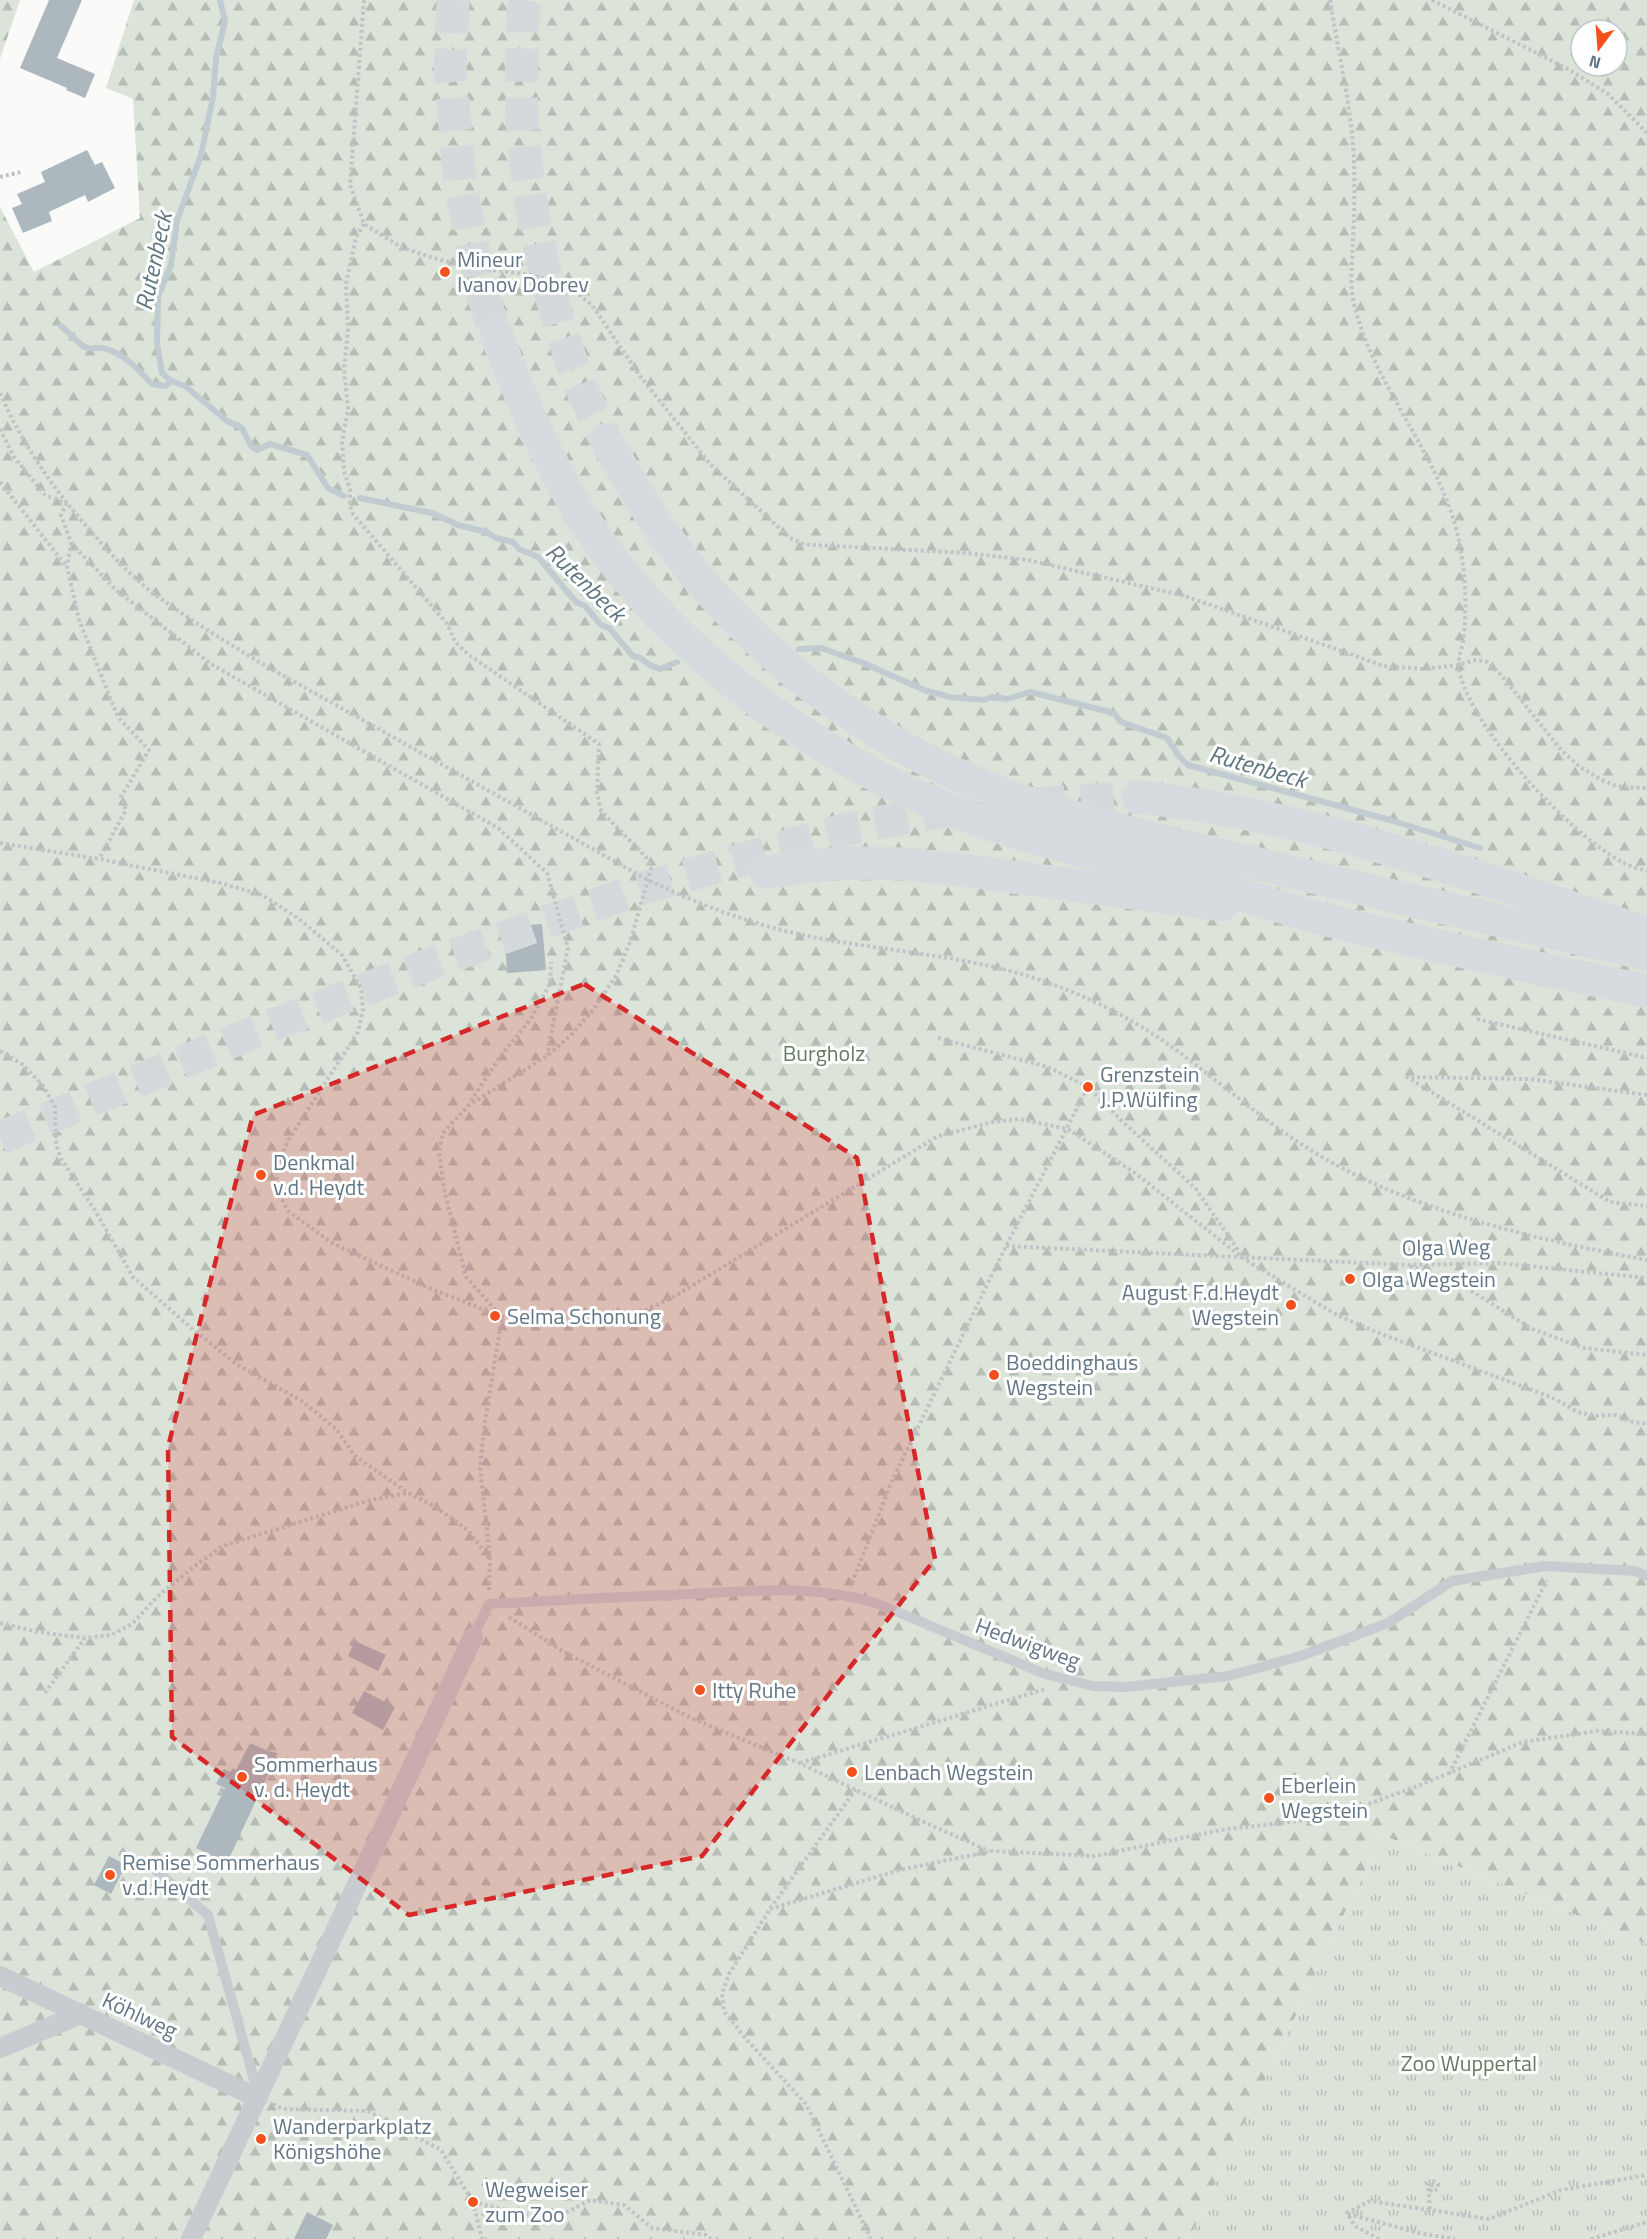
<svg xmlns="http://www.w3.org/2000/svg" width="1647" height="2239" font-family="'Titillium Web',sans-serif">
<defs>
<pattern id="forest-firs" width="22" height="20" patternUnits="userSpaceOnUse" patternTransform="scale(1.5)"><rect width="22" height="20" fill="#dce3d8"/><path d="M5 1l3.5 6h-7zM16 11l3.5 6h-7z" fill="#b6bdb5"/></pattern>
<pattern id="park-tufts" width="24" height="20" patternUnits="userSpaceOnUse" patternTransform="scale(1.5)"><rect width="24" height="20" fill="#dce3d8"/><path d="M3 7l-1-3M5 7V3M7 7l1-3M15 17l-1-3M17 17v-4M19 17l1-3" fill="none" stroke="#b6bdb5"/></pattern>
</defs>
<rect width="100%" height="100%" fill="#fafaf8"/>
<g fill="url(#forest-firs)" fill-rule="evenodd">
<polygon points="0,0 20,0 0,59"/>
<path d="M134,0H1647V1944L1382,1835L1189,2239H0V207L34,272L140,218L133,99L106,88ZM1581,30H1617V66H1581Z"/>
</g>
<polygon fill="url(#park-tufts)" points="1382,1835 1647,1944 1647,2239 1189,2239"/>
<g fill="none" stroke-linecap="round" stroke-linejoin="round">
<g stroke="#c0ccd1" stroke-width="6">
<polyline points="220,0 225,21 216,59 213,97 201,155 177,221 171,265 158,297 157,343 162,373 171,381 185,386 227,421 242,428 251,446 257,450 270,444 307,455 328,488 344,496"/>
<path d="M61,326C68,331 78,344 85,347C91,350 97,347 103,348C122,352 139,370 152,384L166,386L171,381"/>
<polyline points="360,498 432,513 458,525 486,532 496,538 513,542 519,549 538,557 576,602 585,606 601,625 609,628 633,656 640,658 650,665 660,669 677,662"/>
<polyline points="799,649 821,648 866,664 924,690 950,697 984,700 992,697 1007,699 1030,692 1114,713 1121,722 1167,738 1178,755 1188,765 1390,820 1480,848"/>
</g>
</g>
<g fill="#adb7be">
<polygon points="49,0 82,0 57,58 95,74 85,98 66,90 67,88 20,68"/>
<polygon points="87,150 95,165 102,162 115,188 88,202 85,195 49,212 52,221 23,233 12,208 22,204 17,194 45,182 41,172"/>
<polygon points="542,924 546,970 507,973 504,927"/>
<polygon points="355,1641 386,1655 378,1671 348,1656"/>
<polygon points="364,1691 395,1707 383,1730 352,1713"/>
<polygon points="250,1743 268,1751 278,1753 227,1863 196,1848 225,1788 216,1784 224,1769 230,1772 233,1768 236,1770"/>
<polygon points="109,1856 126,1865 111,1894 94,1885"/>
<polygon points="307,2212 333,2225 326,2239 294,2239"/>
</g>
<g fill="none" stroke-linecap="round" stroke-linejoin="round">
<g stroke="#d4d9dc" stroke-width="33" stroke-dasharray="33 16" stroke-linecap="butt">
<polyline points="453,0 450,69 460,182 481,290 496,334"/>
<path d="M526,0L523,12C523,46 520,82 522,116C527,205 546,291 576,374C584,396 596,418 606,440"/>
<polyline points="1032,804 1138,797"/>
<polyline points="0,1138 240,1038 435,962 634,891 842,830 908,817 965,808"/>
</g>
<g stroke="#c1c4c6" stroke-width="4" stroke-dasharray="3 3" stroke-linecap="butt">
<polyline points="364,0 350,185 364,224 401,247 430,257 464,266 531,275 553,281 578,294 592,305 640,376 710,464 790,538 804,544 814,545 967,553 1028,560 1185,596 1384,666 1423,669 1458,665 1476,660 1487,662 1502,676 1561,750 1580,767 1600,779 1613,785 1625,787 1647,788"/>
<path d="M1330,0C1338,52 1352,109 1354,161C1355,188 1354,216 1353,244C1352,265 1349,288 1355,308C1376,389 1439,454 1458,536C1465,567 1467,602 1464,634C1464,645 1457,657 1459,668C1467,725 1572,837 1624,863C1631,867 1640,869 1647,871"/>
<polyline points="1432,0 1568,69 1608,94 1647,133"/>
<polyline points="0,177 21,172"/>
<polyline points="364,224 356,237 346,284 348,330 344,369 348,409 342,441 344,471 350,489 350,506 353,514 448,625 455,642 469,655 599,744 597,793 601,811 646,857 651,869 630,942 617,974 594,1009 571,1035 547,1056 469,1105 443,1133 439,1152 444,1189 466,1277 501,1316"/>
<path d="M0,393C23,446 55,491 93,534C110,553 128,573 148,589C183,616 222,639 259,662L648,880C704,907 761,928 823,939C901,953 982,957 1057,986C1092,999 1128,1017 1159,1038C1207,1071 1250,1110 1298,1142C1399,1209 1529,1238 1647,1260"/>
<polyline points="0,429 14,457 45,495 66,504 61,515 71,543 67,567 79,620 118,717 149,750 121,797 126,810 99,859"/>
<polyline points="0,482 67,567"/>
<polyline points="71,543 116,590 211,664 498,828 547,873 568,948 547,1055"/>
<polyline points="0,843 99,859 220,883 262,895 298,918 342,955 361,988 363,1011 358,1032 289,1139 277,1166 277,1190 288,1211 332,1243 427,1287 502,1317 607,1315 645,1310 672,1298 938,1136 993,1122 1019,1119 1068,1129 1135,1173 1244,1259 1337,1315 1376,1332 1551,1397 1578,1412 1594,1416 1616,1415 1633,1422 1647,1424"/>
<polyline points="1477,1019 1647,1058"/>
<polyline points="938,1038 1048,1067 1088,1087 1123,1122 1196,1189 1240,1253"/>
<polyline points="0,1051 22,1064 43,1086 55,1107 56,1144 61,1159 96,1212 133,1277 190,1327 236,1364 302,1401 336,1429 355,1456 407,1492 434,1506 468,1530 489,1558"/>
<polyline points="1647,1095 1529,1079 1407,1077 1610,1202 1647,1206"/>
<polyline points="471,1101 502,1054 530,1020 550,984 551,962"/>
<polyline points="1006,1246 1408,1265 1498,1263 1647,1278"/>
<polyline points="1410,1266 1467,1288 1530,1328 1584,1348 1647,1355"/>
<polyline points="852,1583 891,1483 1006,1246 1088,1087"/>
<polyline points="489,1590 490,1558 480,1468 484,1428 502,1317"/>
<polyline points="509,1617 564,1652 691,1718 799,1763 926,1823 989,1851"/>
<polyline points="0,1623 38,1632 85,1638 111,1635 132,1624 158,1596 196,1565 223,1546 367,1501 406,1493"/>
<polyline points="45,1693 85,1638"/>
<polyline points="800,1763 1045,1689"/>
<polyline points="1449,1774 1547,1580"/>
<polyline points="856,1789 770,1909 729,1974 722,1994 724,2011 746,2039 806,2104 871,2239"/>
<polyline points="770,1909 900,1870 992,1851 1095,1856 1221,1830 1332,1817 1418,1786 1523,1742 1597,1731 1647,1734"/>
<polyline points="273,2104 283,2109 368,2111 441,2150 473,2202 482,2239"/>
<polyline points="1431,2192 1430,2187 1433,2184"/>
<polyline points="473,2202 523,2214 556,2218 590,2200 624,2205 652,2228 706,2235 711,2239"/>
<polyline points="1430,2209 1428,2185 1433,2181 1438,2184 1438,2189 1431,2192"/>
<polyline points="1348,2214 1419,2233 1455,2239"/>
<polyline points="1379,2239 1355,2226 1347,2213 1370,2201 1489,2219 1561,2190 1647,2175"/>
<polyline points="1591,2239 1647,2222"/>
</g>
<g stroke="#c8ccd0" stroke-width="10">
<path d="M473,1637L489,1604C556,1600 623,1597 690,1594C755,1591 813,1584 876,1603L1045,1674L1093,1686L1126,1687L1228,1676L1301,1656L1388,1623L1452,1581L1545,1566L1635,1571L1647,1576"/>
<polyline points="145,1861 208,1915 258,2094"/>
</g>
<g stroke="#c8ccd0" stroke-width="20">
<polyline points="0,1976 258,2098"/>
<polyline points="0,2048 81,2014"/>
<polyline points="191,2239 473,1637"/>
</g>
<g stroke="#d6dbdf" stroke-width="33">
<path d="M496,334C522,401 550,469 591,530C675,655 819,760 959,813C1032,841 1108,856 1182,877C1232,891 1281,908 1331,921C1436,947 1541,969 1647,991"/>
<path d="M606,440C624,472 642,503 663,533C750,653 872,746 1011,797C1092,826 1179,845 1263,865C1390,896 1519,925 1647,954"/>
<path d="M1138,797C1314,815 1480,878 1647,933"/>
<polyline points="766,872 830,864 862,863 906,864 962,870 1222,905"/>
</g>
</g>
<path fill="#d62828" fill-opacity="0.2" stroke="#d62828" stroke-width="4.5" stroke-dasharray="12 8" stroke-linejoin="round" d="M584,984L857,1158L935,1559L702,1856L409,1915L172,1737L168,1447L253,1115Z"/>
<g fill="#f6511c" stroke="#fff" stroke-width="2">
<circle cx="445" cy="272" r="6"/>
<circle cx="1088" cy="1087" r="6"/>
<circle cx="261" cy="1175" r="6"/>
<circle cx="1350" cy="1279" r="6"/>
<circle cx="1291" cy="1305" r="6"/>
<circle cx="495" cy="1316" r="6"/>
<circle cx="994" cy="1375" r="6"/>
<circle cx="700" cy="1690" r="6"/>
<circle cx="852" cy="1772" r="6"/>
<circle cx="242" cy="1777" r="6"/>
<circle cx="1269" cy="1798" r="6"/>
<circle cx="110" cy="1875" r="6"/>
<circle cx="261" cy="2139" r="6"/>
<circle cx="473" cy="2202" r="6"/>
</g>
<g text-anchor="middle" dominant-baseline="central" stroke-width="6" stroke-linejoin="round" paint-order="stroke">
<g font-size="22" fill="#627686" stroke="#fff" text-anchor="start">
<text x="457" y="259">Mineur<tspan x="457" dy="25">Ivanov Dobrev</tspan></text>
<text x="1100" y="1074">Grenzstein<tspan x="1100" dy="25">J.P.Wülfing</tspan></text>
<text x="273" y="1162">Denkmal<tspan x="273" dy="25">v.d. Heydt</tspan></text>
<text x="1362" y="1279">Olga Wegstein</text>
<text x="1279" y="1292" text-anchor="end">August F.d.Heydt<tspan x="1279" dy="25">Wegstein</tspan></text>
<text x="507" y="1316">Selma Schonung</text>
<text x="1006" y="1362">Boeddinghaus<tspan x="1006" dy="25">Wegstein</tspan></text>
<text x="712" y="1690">Itty Ruhe</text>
<text x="254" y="1764">Sommerhaus<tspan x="254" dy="25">v. d. Heydt</tspan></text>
<text x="864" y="1772">Lenbach Wegstein</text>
<text x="1281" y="1785">Eberlein<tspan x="1281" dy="25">Wegstein</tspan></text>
<text x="122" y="1862">Remise Sommerhaus<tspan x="122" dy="25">v.d.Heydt</tspan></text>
<text x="273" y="2126">Wanderparkplatz<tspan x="273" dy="25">Königshöhe</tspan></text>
<text x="485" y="2189">Wegweiser<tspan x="485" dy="25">zum Zoo</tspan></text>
</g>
<g font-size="22" fill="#667c62" stroke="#fff">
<text x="824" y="1053">Burgholz</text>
<text x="1469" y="2063">Zoo Wuppertal</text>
</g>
<g font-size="22" fill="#627686" stroke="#fff">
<text transform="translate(1446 1247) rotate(-1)">Olga Weg</text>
<text transform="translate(1028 1643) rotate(20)">Hedwigweg</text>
<text transform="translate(140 2015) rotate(25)">Köhlweg</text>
</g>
<g font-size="24" font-style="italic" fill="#5d767f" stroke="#fff">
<text transform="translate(153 261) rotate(-78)">Rutenbeck</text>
<text transform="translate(586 582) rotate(44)">Rutenbeck</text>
<text transform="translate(1258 766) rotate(16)">Rutenbeck</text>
</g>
</g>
<g transform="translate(1599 48) rotate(196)"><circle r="28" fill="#ffffff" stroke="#c0c8cf" stroke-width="1.5"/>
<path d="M0-4.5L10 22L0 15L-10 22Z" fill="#f6511c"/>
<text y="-9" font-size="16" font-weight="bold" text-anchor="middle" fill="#627686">N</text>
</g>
</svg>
